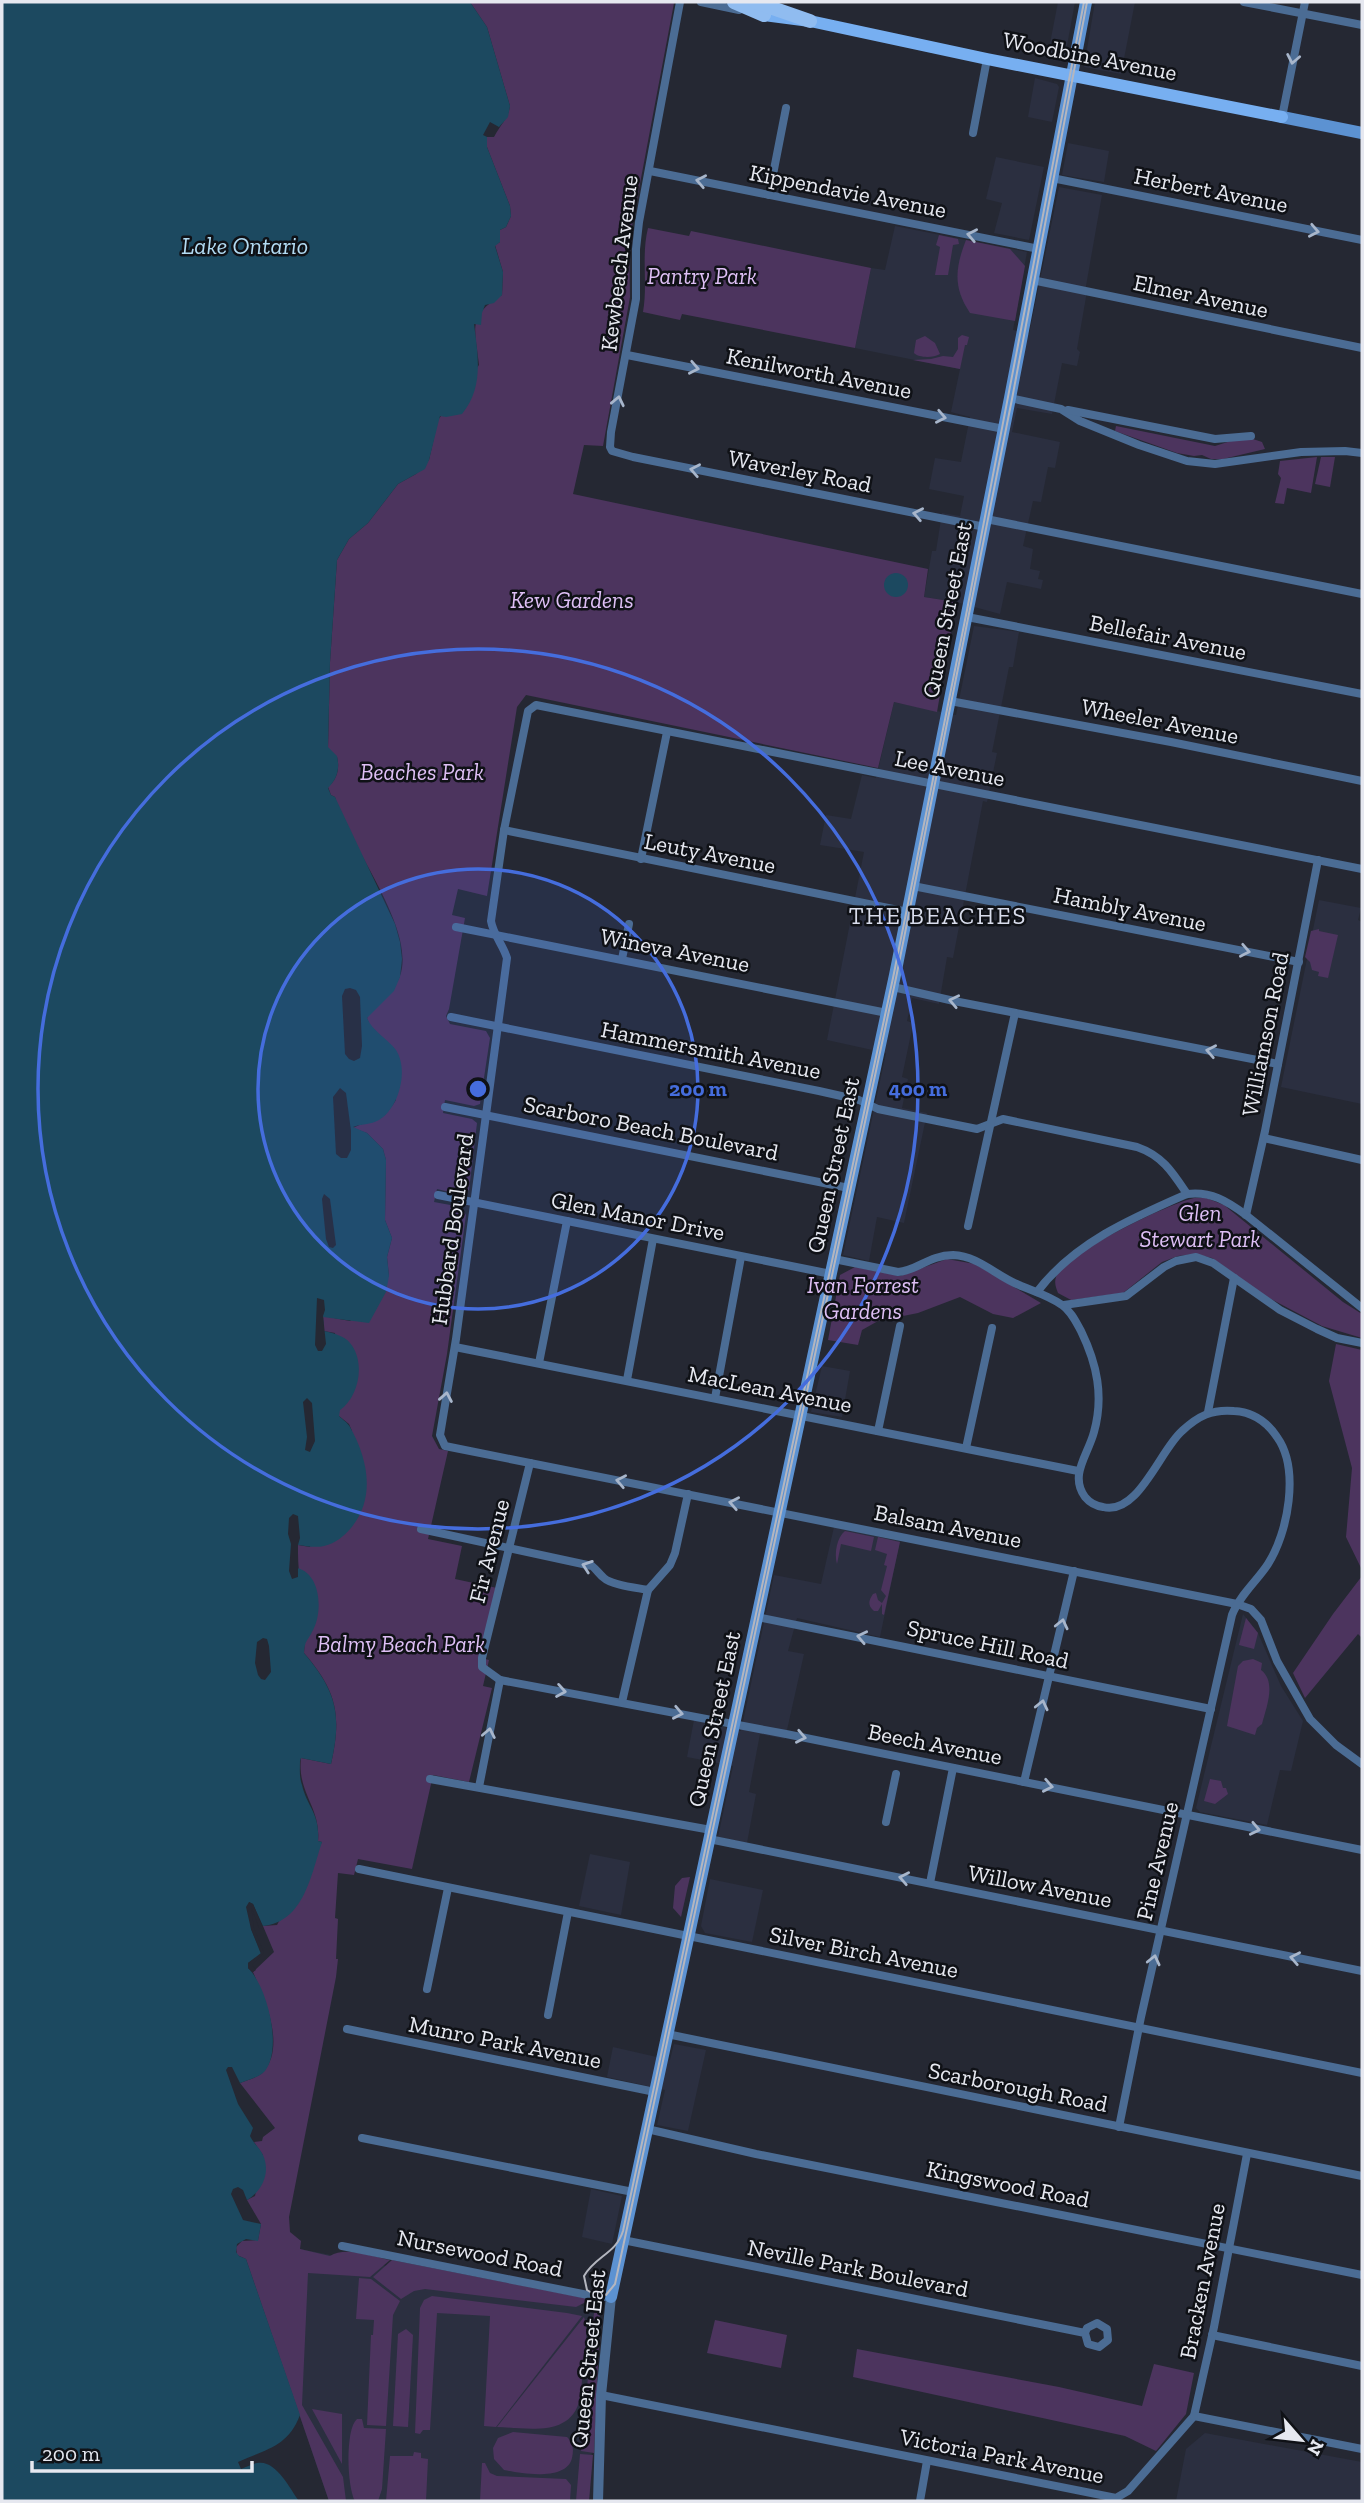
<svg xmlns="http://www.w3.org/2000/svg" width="1364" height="2503" font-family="'Zilla Slab',serif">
<rect width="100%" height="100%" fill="#252833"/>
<g fill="#2b2f40">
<polygon points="1058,2 1075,2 1064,62 1047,59"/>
<polygon points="1095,2 1135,2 1121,74 1084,67"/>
<polygon points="1035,78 1057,84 1059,87 1052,122 1028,117"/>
<polygon points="1068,143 1109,151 1104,182 1062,175"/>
<polygon points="996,157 1044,167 1029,240 994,233 1002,203 986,199"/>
<polygon points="1059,187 1102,195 1086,286 1086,297 1077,349 1080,352 1077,366 1062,363 1052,414 1017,408 1012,432 1060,442 1055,468 1048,467 1041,502 1033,501 1023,546 1033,549 1030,569 1040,571 1038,579 1043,580 1041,589 1007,582 1000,614 956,602 924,597 932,551 936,551 942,513 960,516 964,496 929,489 935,458 961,462 970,417 951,412 960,369 855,348 871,268 885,270 895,226 1027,252 1013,330 1029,334"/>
<polygon points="974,626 1019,632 1013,667 1009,667 992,752 997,753 987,802 983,801 953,958 947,957 939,1004 912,998 907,1021 916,1024 915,1029 912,1029 902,1077 908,1079 902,1108 927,1113 904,1223 877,1217 869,1261 843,1255 886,1053 827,1040 864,852 820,845 826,815 851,819 862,775 876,778 894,702 956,715"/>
<polygon points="1319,900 1361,908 1358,920 1362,922 1362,1104 1281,1087"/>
<polygon points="822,1366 850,1371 842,1417 811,1412"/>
<polygon points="834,1527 900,1541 880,1637 797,1618 788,1651 804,1654 785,1739 760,1734 749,1792 756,1794 747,1843 718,1837 733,1766 687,1757 694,1720 741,1731 774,1575 821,1584"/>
<polygon points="1243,1614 1258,1633 1281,1686 1303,1721 1291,1771 1280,1770 1267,1825 1200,1812 1196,1808"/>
<polygon points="590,1854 630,1862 621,1915 579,1906"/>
<polygon points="710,1879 763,1890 752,1942 705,1933 701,1926"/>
<polygon points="674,2044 706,2050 688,2131 657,2125 665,2090 607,2077 613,2047 670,2060"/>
<polygon points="591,2189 622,2196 612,2244 582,2237"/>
<polygon points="300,2249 577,2303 594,2312 600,2313 589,2501 329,2501 246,2259 241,2258"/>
<polygon points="1205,2433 1362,2462 1362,2501 1176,2501 1186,2449"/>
</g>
<g fill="#4c345e">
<path d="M470,2L674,3L629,242L630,297L603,446L584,445L573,494L928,569L924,597L956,602L937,712L894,702L878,768L526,695L517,707L487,896L458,889L452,915L465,918L449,1009L446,1016L450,1024L486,1031L490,1038L480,1104L474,1106L445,1100L443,1113L472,1119L477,1123L469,1190L462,1195L437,1189L434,1202L461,1207L466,1215L447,1354L432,1436L439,1449L448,1451L428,1539L462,1546L455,1579L497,1588L485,1659L489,1660L483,1686L492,1688L469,1782L433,1775L412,1869L358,1859L354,1875L338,1873L335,1918L338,1919L336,1959H338L336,1977L289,2217L290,2232L301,2241L300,2249L330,2256C345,2246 371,2256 390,2260L370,2277L308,2273L302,2405L343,2477L346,2501H329L246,2259L237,2255L236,2247L242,2241L258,2240L261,2224L247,2200L255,2196L263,2155L254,2142L262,2141L263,2137L275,2128L240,2083C247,2080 260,2077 264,2071C286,2045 264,1997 253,1972L274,1952L263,1926L277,1925L322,1842L318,1841C321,1807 297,1793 301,1758L331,1764C342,1715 337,1691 304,1653C307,1617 297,1581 298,1545L310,1547L352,1431L349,1424L339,1416L335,1333L324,1331L323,1316L350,1321L353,1319L389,1276L387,1257L392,1238L385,1220L386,1160L383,1149L367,1133L353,1128C374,1117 379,1127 396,1100L367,1018C375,1003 394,992 400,976C417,928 347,844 335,797L331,795L328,787C337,779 340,769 337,757L328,748L330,662L337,560L349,539L368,523L398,484L416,474L429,460L438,420L479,365C475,329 467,316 502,295L503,272L495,245L500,242V230L506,227L511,216L510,206L487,147V137H494C500,125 508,119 510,106L487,27Z"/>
<path d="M648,228L689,236L691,231L871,268L855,348L682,314L680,320L643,312C648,284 641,256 648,228Z"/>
<polygon points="939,235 958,239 959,244 953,245 948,275 935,275 940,247 936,245"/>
<path d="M966,240L1010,249L1025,266L1015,321L970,313C953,288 955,268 966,240Z"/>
<polygon points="962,335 969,337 967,345 965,345 960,369 913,360 931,359 943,356 953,357 958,349 958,338"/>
<path d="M925,336L935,343L940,354C933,358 919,358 914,353L916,340Z"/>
<polygon points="1116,426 1215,446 1237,439 1253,439 1262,442 1265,449 1223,459 1211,459 1202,455 1194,456 1177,453 1115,431"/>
<polygon points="1317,457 1311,493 1287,488 1284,504 1275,503 1281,478 1278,474 1280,461"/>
<polygon points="1321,457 1335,457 1330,487 1315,484"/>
<polygon points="1319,929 1319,931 1338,935 1328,978 1318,976 1319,972 1312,970 1310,962 1305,957 1311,931"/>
<path d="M1194,1198H1206L1224,1205L1343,1302L1362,1314V1338L1322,1326L1267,1297L1212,1258L1195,1254L1178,1256L1162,1262L1123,1293L1071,1300L1058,1293C1056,1288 1054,1283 1056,1277C1065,1253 1168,1204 1194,1198Z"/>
<polygon points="947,1259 975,1264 1041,1303 1013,1318 993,1314 960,1297 918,1313 878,1321 862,1330 858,1345 828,1340 840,1275 855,1267 900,1276"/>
<polygon points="1336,1344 1362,1350 1362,1570 1346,1537 1352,1468 1329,1381"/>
<path d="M845,1531L874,1537L871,1551L841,1544L837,1564C834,1553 837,1537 845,1531Z"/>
<path d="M878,1537L900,1542L884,1615L882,1614V1604L878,1611H874C867,1605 869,1600 873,1594L876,1593L878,1600L882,1603L886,1596L881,1590L887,1566L884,1565L887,1554L875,1550Z"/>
<polygon points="1362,1576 1362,1638 1358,1634 1305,1698 1293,1673 1333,1614"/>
<polygon points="1246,1618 1258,1633 1254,1649 1239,1645"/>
<path d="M1253,1659L1262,1663L1261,1670C1277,1682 1266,1708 1262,1724L1257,1728L1255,1735L1227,1726L1238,1666L1243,1661Z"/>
<polygon points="1210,1779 1221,1781 1223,1788 1226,1788 1228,1794 1215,1804 1204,1801"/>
<polygon points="690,1877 681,1917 673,1908 675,1886 682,1878"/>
<polygon points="392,2260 590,2299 590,2300 576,2307 425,2289 414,2291 401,2299 373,2277"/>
<polygon points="359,2278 371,2279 400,2301 393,2315 386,2426 367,2425 371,2335 373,2335 374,2320 356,2319"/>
<polygon points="432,2296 567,2313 582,2316 496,2427 484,2426 490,2316 437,2313 430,2430 423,2430 420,2434 415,2433 420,2308 424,2300"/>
<polygon points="594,2313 599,2313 600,2320 594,2453 581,2451"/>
<path d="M584,2317C589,2330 585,2351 583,2365C582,2376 582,2387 580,2398C572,2438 527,2428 497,2427Z"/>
<polygon points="715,2320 787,2335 781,2368 707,2353"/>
<polygon points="406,2329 413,2335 408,2427 393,2426 398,2334"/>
<polygon points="857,2349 1059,2387 1142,2406 1154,2364 1194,2373 1186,2414 1156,2451 1125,2436 853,2377"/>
<polygon points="312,2409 342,2414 342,2464"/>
<path d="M357,2419H362L364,2428L386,2429L382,2489L378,2501H355C347,2487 345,2429 357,2419Z"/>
<path d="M513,2432L567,2437C573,2443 574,2449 572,2458C567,2481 522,2474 504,2470L494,2459L493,2448L498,2438Z"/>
<polygon points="414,2452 421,2453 421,2458 428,2459 426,2501 386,2501 390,2456 413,2456"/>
<polygon points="580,2454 593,2455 589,2501 576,2501"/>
<polygon points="482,2463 485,2463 490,2473 497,2476 566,2479 571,2485 570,2501 480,2501"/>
</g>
<g fill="#1c4960">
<path d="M2,2H470L487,27L510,106L508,117L499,127L490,122L483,135L487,137V147L510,206L511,216L506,227L500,230V242L495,246L503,272L502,295L494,303L485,305L482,313L481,325L474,324C478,355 484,388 462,414L446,417L440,416L429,460L425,469L398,484L368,523L349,539L337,560L330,662L328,747L337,756C340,769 337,779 328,788L331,795L335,797L395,924L400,942L402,959L400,977L394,991L367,1018C373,1032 387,1038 396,1050C409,1070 399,1108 379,1120C371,1125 360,1124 353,1127L367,1133L383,1149L386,1160L385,1220L392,1238L387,1257L389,1276L386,1292L369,1323L323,1317L324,1331C333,1333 345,1336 350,1343C366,1362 359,1397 340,1410L339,1416C343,1420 348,1423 350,1427C368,1459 376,1498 351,1528C343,1537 336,1543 324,1546C316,1548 306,1546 298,1545L297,1568C322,1574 323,1614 312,1632C307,1642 305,1640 304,1653C337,1692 342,1715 331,1764L301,1758L300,1761C300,1769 299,1777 302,1785C307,1807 320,1813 318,1841L322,1842C311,1875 304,1922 263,1926L253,1904L249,1902L251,1929L261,1954L248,1963V1968C267,1986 283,2048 265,2071C260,2077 247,2080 240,2083L232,2067H228L226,2070L238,2104L253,2128L250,2136C253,2143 260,2148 263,2155C271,2173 262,2191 247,2200L243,2190L238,2187L233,2189L231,2194L243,2220L261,2224L258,2241L246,2239L237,2244L236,2252L239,2256L246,2259L300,2415C288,2447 266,2449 238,2462L241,2469C246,2467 252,2464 257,2463C276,2459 290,2489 299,2501H2Z"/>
<circle cx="896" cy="585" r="12"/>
</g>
<g fill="#252833">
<polygon points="350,988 356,990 360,997 362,1046 360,1058 354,1061 349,1059 345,1054 342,996 345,989"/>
<polygon points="340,1088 346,1093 351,1131 351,1150 347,1158 341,1158 336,1154 333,1097"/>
<polygon points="324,1194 330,1199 336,1245 333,1248 329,1247 326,1239 322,1199"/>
<polygon points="317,1298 324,1300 325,1310 323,1316 326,1344 322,1351 318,1351 315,1345"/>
<polygon points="307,1398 312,1403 315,1441 310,1452 305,1450 307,1437 303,1402"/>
<polygon points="293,1514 298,1516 300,1538 298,1545 298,1577 292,1579 289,1571 291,1544 288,1534 289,1518"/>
<polygon points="263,1638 267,1639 269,1646 271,1672 265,1680 261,1679 258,1675 255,1663 257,1642"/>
<polygon points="249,1902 253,1904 264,1930 259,1928 251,1906 254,1928 264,1953 252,1965 256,1970 253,1972 248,1968 248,1963 261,1953 251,1929 246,1907"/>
</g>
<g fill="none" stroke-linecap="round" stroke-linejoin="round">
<g stroke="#4b6c94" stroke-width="8">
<polyline points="680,2 639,222 636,249 636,299 611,432 610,447 612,451 633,457 985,527"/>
<polyline points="701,2 739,10"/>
<polyline points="1244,2 1362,25"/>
<polyline points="1282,117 1305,2"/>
<polyline points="973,133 987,59"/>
<polyline points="650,171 1039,249"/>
<polyline points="1052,178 1362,240"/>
<polyline points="769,195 786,108"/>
<polyline points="1032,280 1362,348"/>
<polyline points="627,355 1004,429"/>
<polyline points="1010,398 1061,409 1080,421 1139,445 1187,461 1215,464 1301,452 1345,451 1362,453"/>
<polyline points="1068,410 1215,439 1251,436"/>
<polyline points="986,519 1362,594"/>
<polyline points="967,617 1362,694"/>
<polyline points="950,701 1171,742 1362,781"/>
<polyline points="504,830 908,912"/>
<polyline points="641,859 667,732"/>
<path d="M1362,869L536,705L528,711L504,830L491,921C493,934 503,945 507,958L456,1339L440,1435L445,1446L1237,1604L1251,1609L1261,1620L1277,1661L1310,1719L1336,1745L1362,1764"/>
<polyline points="913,886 1299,962"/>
<polyline points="456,927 887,1013"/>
<polyline points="622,959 629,924"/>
<polyline points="893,987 954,1001 1278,1064"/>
<path d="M451,1017L819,1091L859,1100L878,1109L977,1129L1003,1119L1137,1147C1163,1156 1173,1173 1187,1194"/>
<polyline points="445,1107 849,1188"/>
<polyline points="1264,1138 1362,1160"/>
<polyline points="438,1195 831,1274"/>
<polyline points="1246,1215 1265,1131 1318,860"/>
<polyline points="968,1226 1015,1013"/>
<path d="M834,1259L898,1272C917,1271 929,1255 953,1255C979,1256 996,1276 1019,1285C1033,1291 1050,1296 1062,1305C1071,1311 1076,1322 1081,1331C1097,1364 1104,1396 1094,1432C1088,1455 1069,1475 1085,1497C1090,1503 1095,1506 1103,1507C1138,1516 1160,1450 1182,1431C1198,1416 1212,1409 1234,1411C1252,1412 1267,1422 1277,1437C1300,1469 1288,1533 1268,1564C1257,1581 1239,1596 1232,1615L1141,2017L1119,2127"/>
<path d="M1037,1292C1074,1243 1132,1218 1187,1194C1211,1191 1227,1201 1246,1215L1362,1308"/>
<polyline points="1064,1305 1126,1296 1164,1267 1176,1261 1196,1257 1213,1263 1280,1310 1317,1329 1337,1338 1362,1343"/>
<polyline points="455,1347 1078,1471"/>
<polyline points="539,1363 567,1221"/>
<polyline points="627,1380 653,1239"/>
<polyline points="715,1398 741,1257"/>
<polyline points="1208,1412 1234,1278"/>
<polyline points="878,1431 900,1326"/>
<polyline points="966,1448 992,1328"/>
<polyline points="530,1463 482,1658 482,1667 500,1680 786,1734 1362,1850"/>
<path d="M421,1529L592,1566C597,1570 599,1574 604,1578C611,1585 638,1588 648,1590"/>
<polyline points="757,1617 1211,1709"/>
<polyline points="622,1702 648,1590 670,1565 675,1553 688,1494"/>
<polyline points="430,1779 711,1830"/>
<polyline points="1024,1782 1074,1571"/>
<polyline points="479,1787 500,1680"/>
<polyline points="886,1822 896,1774"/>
<polyline points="709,1839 1362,1971"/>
<polyline points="359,1869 1362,2073"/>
<polyline points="930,1883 953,1768"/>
<polyline points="427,1989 448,1888"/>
<polyline points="548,2015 568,1912"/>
<polyline points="347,2029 655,2092"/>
<polyline points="667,2034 1362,2176"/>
<polyline points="647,2129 756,2154 1362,2275"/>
<polyline points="362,2138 633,2192"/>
<polyline points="623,2240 1085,2333 1088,2344 1099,2347 1108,2340 1107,2329 1097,2323 1087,2328 1085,2333"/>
<polyline points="342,2246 598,2297 611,2297"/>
<polyline points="1212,2335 1362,2366"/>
<polyline points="601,2395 1116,2498 1128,2491 1194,2416 1214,2327 1247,2154"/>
<polyline points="1194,2416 1362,2449"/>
<polyline points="920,2501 927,2461"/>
</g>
<polyline stroke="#4b6c94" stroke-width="10" points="598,2501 601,2395 611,2297"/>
<g stroke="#5c92d2" stroke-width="12">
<polyline points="1282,117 1362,133"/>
<polyline points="611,2297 895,975 1010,398 1086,2"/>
</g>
<polyline stroke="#77aff1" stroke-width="12" points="764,15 810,21 987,59 1282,117"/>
<g stroke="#90bcf0" stroke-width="14">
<polyline points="734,2 764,15"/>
<polyline points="755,2 810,21"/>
</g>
<path stroke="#b4b6bf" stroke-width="2" d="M1084,2L967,610L893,978L623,2231C616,2254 595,2256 584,2276L587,2290L597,2296L606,2295L615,2284L896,978L1012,399L1087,2"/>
</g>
<defs><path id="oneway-chevron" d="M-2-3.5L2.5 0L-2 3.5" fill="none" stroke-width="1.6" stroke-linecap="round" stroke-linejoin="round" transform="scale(1.75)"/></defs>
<g stroke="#a8b6cb">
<use href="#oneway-chevron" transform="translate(1293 59) rotate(101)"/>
<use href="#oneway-chevron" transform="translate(701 181) rotate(-169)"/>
<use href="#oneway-chevron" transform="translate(1314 231) rotate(11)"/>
<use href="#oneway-chevron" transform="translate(972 235) rotate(-169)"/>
<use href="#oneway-chevron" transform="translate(694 368) rotate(11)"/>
<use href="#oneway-chevron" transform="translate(618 401) rotate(-78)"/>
<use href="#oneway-chevron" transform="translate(941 417) rotate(11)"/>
<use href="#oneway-chevron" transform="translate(695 470) rotate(-169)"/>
<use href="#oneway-chevron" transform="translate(918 514) rotate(-169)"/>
<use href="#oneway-chevron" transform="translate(1245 951) rotate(11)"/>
<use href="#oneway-chevron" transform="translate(954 1001) rotate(-168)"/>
<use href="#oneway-chevron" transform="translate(1211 1051) rotate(-169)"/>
<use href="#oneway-chevron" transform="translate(446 1397) rotate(-80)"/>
<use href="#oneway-chevron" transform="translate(621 1481) rotate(-169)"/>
<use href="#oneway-chevron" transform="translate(734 1503) rotate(-169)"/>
<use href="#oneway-chevron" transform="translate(587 1566) rotate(-161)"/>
<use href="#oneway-chevron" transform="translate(1062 1624) rotate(-77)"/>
<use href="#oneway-chevron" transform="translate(862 1637) rotate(-168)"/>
<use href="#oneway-chevron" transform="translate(561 1691) rotate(10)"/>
<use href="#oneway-chevron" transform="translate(1042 1705) rotate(-77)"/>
<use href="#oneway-chevron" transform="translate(678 1713) rotate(11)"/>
<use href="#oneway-chevron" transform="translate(489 1733) rotate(-79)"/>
<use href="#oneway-chevron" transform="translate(801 1737) rotate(11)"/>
<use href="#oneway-chevron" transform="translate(1048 1786) rotate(11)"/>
<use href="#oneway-chevron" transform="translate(1255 1829) rotate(12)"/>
<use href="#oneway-chevron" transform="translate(904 1878) rotate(-169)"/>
<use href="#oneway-chevron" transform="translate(1295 1958) rotate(-169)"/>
<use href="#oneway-chevron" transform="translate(1154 1960) rotate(-77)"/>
</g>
<circle cx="478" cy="1089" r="220" fill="#456ddd" fill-opacity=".12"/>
<g fill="none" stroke="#456ddd" stroke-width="3.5">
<circle cx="478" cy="1089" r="220"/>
<circle cx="478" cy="1089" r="440"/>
</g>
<g text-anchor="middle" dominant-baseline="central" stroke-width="5" stroke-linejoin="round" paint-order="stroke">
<g font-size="23" fill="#e6e8f0" stroke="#0f1116">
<text transform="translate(1090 56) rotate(11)">Woodbine Avenue</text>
<text transform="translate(1211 190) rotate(11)">Herbert Avenue</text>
<text transform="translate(848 191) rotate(11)">Kippendavie Avenue</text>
<text transform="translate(619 263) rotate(-83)">Kewbeach Avenue</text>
<text transform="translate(1201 296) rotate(12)">Elmer Avenue</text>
<text transform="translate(819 373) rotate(11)">Kenilworth Avenue</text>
<text transform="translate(800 471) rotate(11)">Waverley Road</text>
<text transform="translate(947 610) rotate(-79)">Queen Street East</text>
<text transform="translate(1168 637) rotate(11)">Bellefair Avenue</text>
<text transform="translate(1160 721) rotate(11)">Wheeler Avenue</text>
<text transform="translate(950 768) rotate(11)">Lee Avenue</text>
<text transform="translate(710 853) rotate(11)">Leuty Avenue</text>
<text transform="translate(1130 909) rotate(11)">Hambly Avenue</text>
<text transform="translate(675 950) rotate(11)">Wineva Avenue</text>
<text transform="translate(1265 1034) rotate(-79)">Williamson Road</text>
<text transform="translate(711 1050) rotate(11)">Hammersmith Avenue</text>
<text transform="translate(651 1128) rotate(11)">Scarboro Beach Boulevard</text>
<text transform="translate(833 1165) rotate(-78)">Queen Street East</text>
<text transform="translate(638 1216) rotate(11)">Glen Manor Drive</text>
<text transform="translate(452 1229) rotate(-82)">Hubbard Boulevard</text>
<text transform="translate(770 1389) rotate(11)">MacLean Avenue</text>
<text transform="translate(948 1526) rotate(11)">Balsam Avenue</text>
<text transform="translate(489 1551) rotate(-76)">Fir Avenue</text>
<text transform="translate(988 1644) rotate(12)">Spruce Hill Road</text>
<text transform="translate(714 1719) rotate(-78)">Queen Street East</text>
<text transform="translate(935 1744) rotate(11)">Beech Avenue</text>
<text transform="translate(1157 1861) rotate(-77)">Pine Avenue</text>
<text transform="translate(1040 1886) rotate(11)">Willow Avenue</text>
<text transform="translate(864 1952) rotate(11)">Silver Birch Avenue</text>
<text transform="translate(505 2042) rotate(11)">Munro Park Avenue</text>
<text transform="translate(1018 2087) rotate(11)">Scarborough Road</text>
<text transform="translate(1008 2184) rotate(11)">Kingswood Road</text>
<text transform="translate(480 2253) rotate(11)">Nursewood Road</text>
<text transform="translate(858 2268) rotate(11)">Neville Park Boulevard</text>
<text transform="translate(1202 2281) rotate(-79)">Bracken Avenue</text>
<text transform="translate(588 2359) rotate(-84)">Queen Street East</text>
<text transform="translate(1002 2456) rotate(11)">Victoria Park Avenue</text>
</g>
<g font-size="23" font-style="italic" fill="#debff5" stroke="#0f1116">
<text x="702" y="276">Pantry Park</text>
<text x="572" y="600">Kew Gardens</text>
<text x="422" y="772">Beaches Park</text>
<text x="1200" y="1213">Glen<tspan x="1200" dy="26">Stewart Park</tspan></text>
<text x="863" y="1285">Ivan Forrest<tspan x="863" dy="26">Gardens</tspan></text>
<text x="401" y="1644">Balmy Beach Park</text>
</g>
<g font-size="24" font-style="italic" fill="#b2dbf3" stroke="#0f1116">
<text x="245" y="245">Lake Ontario</text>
</g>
<g font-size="24" letter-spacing="2" fill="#d8dceb" stroke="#0f1116">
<text x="938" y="915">THE BEACHES</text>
</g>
</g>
<circle cx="478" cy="1089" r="10" fill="#456ddd" stroke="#0f1116" stroke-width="3.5"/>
<g font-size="21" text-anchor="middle" font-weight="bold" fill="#456ddd" stroke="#0f1116" stroke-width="5" stroke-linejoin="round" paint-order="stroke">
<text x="698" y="1096">200 m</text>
<text x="918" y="1096">400 m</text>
</g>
<rect width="1364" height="2503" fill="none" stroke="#e6e8f0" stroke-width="7"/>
<g transform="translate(1301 2440) rotate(118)" stroke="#0f1116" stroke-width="5" paint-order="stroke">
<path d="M0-5L12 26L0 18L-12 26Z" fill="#e6e8f0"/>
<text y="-10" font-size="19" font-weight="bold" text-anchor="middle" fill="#e6e8f0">N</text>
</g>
<path d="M32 2461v10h220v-10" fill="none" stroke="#e6e8f0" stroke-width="3.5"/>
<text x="42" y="2461" font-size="21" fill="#e6e8f0" stroke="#0f1116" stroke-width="5" paint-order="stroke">200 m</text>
</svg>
